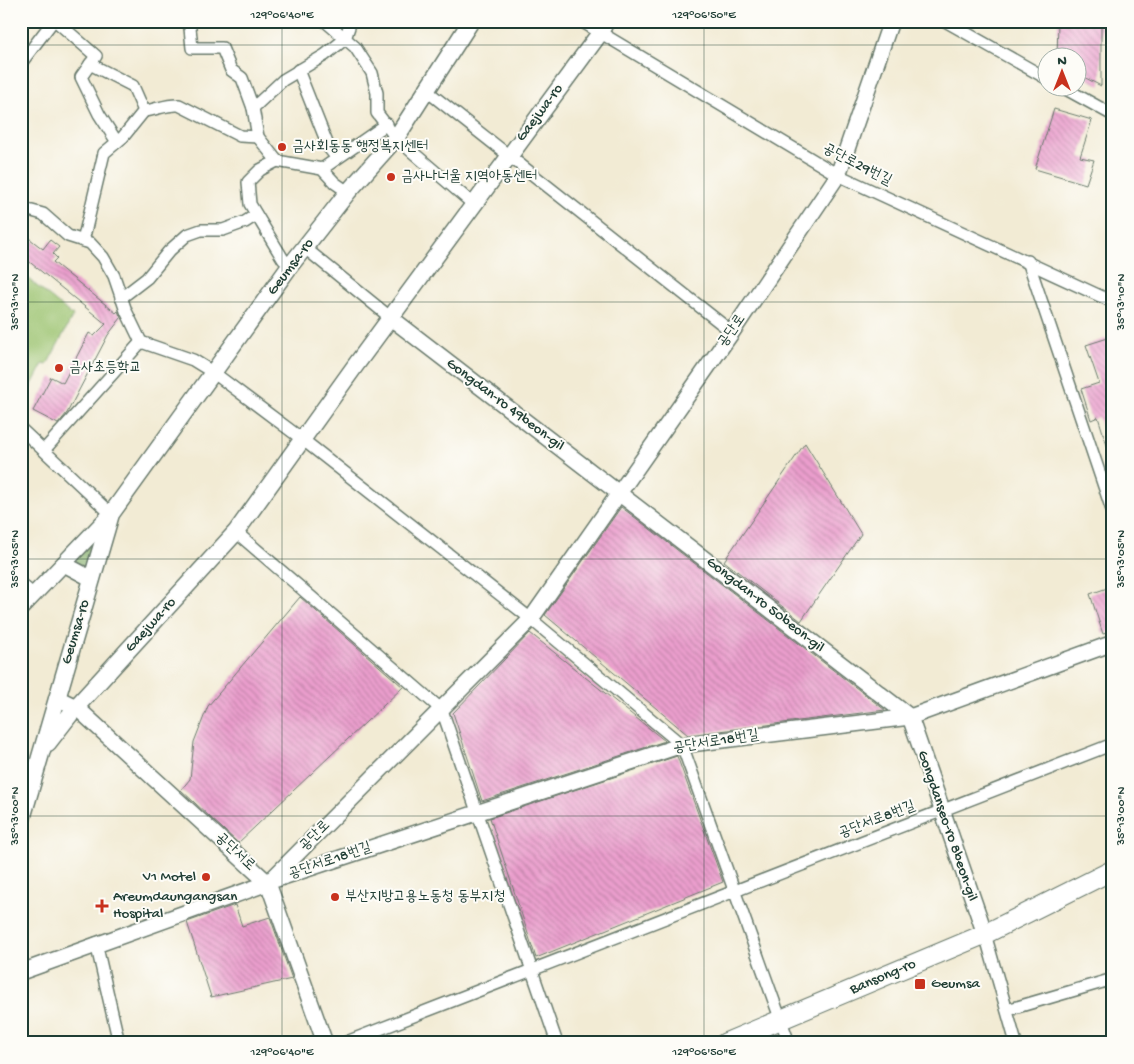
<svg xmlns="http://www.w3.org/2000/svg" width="1134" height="1064" font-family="'Gochi Hand','Poor Story',sans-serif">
<defs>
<pattern id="forest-crowns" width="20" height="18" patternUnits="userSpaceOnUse" patternTransform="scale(1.25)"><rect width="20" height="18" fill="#7ca962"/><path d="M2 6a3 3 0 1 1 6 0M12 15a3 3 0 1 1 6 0" fill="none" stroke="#658b52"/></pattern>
<pattern id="building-back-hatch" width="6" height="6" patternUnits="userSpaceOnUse" patternTransform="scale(1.25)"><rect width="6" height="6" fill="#eb9ecd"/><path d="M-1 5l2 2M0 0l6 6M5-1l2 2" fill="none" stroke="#be82a7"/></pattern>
</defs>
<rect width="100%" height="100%" fill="#fdfcf7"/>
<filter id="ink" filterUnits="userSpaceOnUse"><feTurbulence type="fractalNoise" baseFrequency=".02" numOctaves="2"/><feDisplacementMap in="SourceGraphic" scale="10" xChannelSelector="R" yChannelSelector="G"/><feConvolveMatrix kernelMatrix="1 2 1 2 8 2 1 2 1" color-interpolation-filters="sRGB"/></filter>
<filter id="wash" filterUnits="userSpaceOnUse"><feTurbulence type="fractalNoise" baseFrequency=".0096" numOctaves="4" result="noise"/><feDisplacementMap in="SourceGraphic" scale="20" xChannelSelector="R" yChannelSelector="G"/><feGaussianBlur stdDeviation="1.12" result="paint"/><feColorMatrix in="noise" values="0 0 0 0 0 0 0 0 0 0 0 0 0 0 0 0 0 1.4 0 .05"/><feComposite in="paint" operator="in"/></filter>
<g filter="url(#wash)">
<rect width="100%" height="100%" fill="#f2ebd4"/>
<polygon fill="#9bc36f" stroke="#5d8052" points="21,273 73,316 47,365 43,364 27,394 21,390"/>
<polygon fill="url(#forest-crowns)" stroke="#4e734b" points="99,532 88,570 73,562"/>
<g id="blocks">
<g fill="url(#building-back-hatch)">
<polygon points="1058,21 1101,21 1101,86 1076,73 1076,58 1057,58"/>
<polygon points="1054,109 1092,120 1080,157 1094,160 1086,184 1035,169"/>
<polygon points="21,232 43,249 50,240 59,247 53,254 57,258 53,262 116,313 118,311 121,318 108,335 67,413 58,424 33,411 51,377 63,383 89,333 94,336 106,324 21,255"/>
<polygon points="1111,337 1113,342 1113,458 1111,458 1098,417 1091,420 1081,389 1099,383 1086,345"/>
<polygon points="805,443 861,534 801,621 724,561"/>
<polygon points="621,507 637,519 885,710 688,735 545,615"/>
<polygon points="1113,586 1113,631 1103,634 1090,594"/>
<polygon points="300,597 403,687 238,843 181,790 190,779 194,742 208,706"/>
<polygon points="530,633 665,741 482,801 453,713"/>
<polygon points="677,756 723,882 536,958 490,818"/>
<polygon points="235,905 242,926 270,917 292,979 211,997 187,922"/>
</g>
</g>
</g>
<g filter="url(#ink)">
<use href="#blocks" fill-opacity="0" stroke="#697a6c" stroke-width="1"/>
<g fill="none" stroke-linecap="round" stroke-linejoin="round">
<defs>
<g id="minor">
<polyline points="56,21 96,56 81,77 99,114 117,142"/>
<polyline points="187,21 190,28 192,48 222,48 231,70 242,78 253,108"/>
<polyline points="325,21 355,47 372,73 377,93 377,113 396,138 473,204"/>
<polyline points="581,21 838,175 1113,302"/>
<polyline points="945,21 1046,78"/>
<polyline points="21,63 53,21"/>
<polyline points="90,64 133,86 144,111"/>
<polyline points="298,70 329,148 336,157"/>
<polyline points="1064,88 1113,115"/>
<polyline points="427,91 732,332"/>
<path d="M144,111C156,110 166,104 179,105L240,136L258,137L253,108L283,80L325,55L345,39L351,21"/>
<polyline points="258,137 277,161 322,169 335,183 348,192"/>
<polyline points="277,161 260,170 248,182 250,204 283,259 290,266"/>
<polyline points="322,169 387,124"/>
<polyline points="1113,191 1113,202"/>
<polyline points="21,208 43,214 68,236 90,243 103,257 114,276 126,311 141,342 193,360 214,373 302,439 531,619 682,745 789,1043"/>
<polyline points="83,241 104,153 123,137 144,111"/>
<polyline points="305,248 391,318"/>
<polyline points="1028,261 1113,513"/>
<polyline points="121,298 147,278 169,251 187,235 201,230 223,230 245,222 256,215"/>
<polyline points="21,429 111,514"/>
<polyline points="45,449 141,342"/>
<polyline points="236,532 442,710 557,1043"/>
<polyline points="21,584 34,595"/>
<polyline points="985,934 1016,1043"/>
<polyline points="96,943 119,1043"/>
<polyline points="1007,1010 1113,979"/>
<polyline points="344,1043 1113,744"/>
</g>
<g id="tertiary">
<polyline points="391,318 910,717 985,934"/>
<polyline points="64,564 92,579"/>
<polyline points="21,608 111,514"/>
<polyline points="57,698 76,707 268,883 325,1043"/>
<polyline points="271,881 682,745 910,717 1113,643"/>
<polyline points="21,972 268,883 531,619 732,332 838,175 891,21"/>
</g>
<g id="secondary">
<polyline points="48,743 76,707 236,532 355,366 600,33 606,21"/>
<polyline points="21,822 111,514 290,266 348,192 396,138 471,21"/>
</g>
<polyline id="primary" points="725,1043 985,934 1113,870"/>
</defs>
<use href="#minor" stroke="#697a6c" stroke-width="14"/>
<use href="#tertiary" stroke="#697a6c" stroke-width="18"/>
<use href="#secondary" stroke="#697a6c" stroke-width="19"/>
<use href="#primary" stroke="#697a6c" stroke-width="21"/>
<use href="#minor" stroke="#fff" stroke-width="11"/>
<use href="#tertiary" stroke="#fff" stroke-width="15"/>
<use href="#secondary" stroke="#fff" stroke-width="16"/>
<use href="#primary" stroke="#fff" stroke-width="19"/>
</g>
</g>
<path fill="none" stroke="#1f3d34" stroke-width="1" stroke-opacity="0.45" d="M282,21V1043M704,21V1043M21,45H1113M21,302H1113M21,559H1113M21,816H1113"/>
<g fill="#c8321e" stroke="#fdfcf7" stroke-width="2">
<circle cx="282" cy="147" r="5"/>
<circle cx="391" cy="177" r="5"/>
<circle cx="59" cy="368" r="5"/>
<circle cx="206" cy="877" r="5"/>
<circle cx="335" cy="897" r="5"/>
<path d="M99.5 898.5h5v5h5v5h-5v5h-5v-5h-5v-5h5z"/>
<rect x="914" y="978" width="12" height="12" rx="2.5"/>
</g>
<g text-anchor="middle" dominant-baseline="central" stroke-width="4" stroke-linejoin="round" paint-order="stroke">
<g font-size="15" fill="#1f3d34" stroke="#fdfcf7">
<text transform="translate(540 113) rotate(-53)">Gaejwa-ro</text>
<text transform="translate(857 165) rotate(27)">공단로29번길</text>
<text transform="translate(291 267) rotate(-53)">Geumsa-ro</text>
<text transform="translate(732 331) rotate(-55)">공단로</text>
<text transform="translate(505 405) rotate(37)">Gongdan-ro 49beon-gil</text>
<text transform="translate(765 605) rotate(38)">Gongdan-ro 50beon-gil</text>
<text transform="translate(151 625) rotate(-48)">Gaejwa-ro</text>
<text transform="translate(76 632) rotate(-73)">Geumsa-ro</text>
<text transform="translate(716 742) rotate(-9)">공단서로18번길</text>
<text transform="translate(877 820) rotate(-21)">공단서로8번길</text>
<text transform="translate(947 826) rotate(71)">Gongdanseo-ro 8beon-gil</text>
<text transform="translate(315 836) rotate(-45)">공단로</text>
<text transform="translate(235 852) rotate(43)">공단서로</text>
<text transform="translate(330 861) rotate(-19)">공단서로18번길</text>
<text transform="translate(883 977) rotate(-23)">Bansong-ro</text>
</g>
<g font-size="15" fill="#1f3d34" stroke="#fdfcf7" text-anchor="start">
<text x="292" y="147">금사회동동 행정복지센터</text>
<text x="401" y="177">금사나너울 지역아동센터</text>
<text x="69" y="368">금사초등학교</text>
<text x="196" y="877" text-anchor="end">V1 Motel</text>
<text x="113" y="897">Areumdaungangsan<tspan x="113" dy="17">Hospital</tspan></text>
<text x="345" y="897">부산지방고용노동청 동부지청</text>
<text x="931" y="984">Geumsa</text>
</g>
</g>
<rect width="1134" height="1064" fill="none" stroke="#fdfcf7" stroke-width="55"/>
<g transform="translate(1062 72)"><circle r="24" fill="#fdfcf7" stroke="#a4b0a9"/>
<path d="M0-4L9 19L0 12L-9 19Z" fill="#c8321e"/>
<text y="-8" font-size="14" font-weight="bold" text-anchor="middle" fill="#1f3d34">N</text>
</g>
<rect x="28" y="28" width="1078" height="1008" fill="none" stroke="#1f3d34" stroke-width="2"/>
<g font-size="12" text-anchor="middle" fill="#1f3d34">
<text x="282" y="18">129°06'40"E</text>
<text x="704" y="18">129°06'50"E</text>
<text transform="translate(14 302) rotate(-90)" y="4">35°13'10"N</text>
<text transform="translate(1120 302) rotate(-90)" y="4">35°13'10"N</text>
<text transform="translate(14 559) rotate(-90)" y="4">35°13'05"N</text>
<text transform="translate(1120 559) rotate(-90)" y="4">35°13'05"N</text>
<text transform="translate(14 816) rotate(-90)" y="4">35°13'00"N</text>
<text transform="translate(1120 816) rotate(-90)" y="4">35°13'00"N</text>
<text x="282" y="1055">129°06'40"E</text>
<text x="704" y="1055">129°06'50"E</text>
</g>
</svg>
